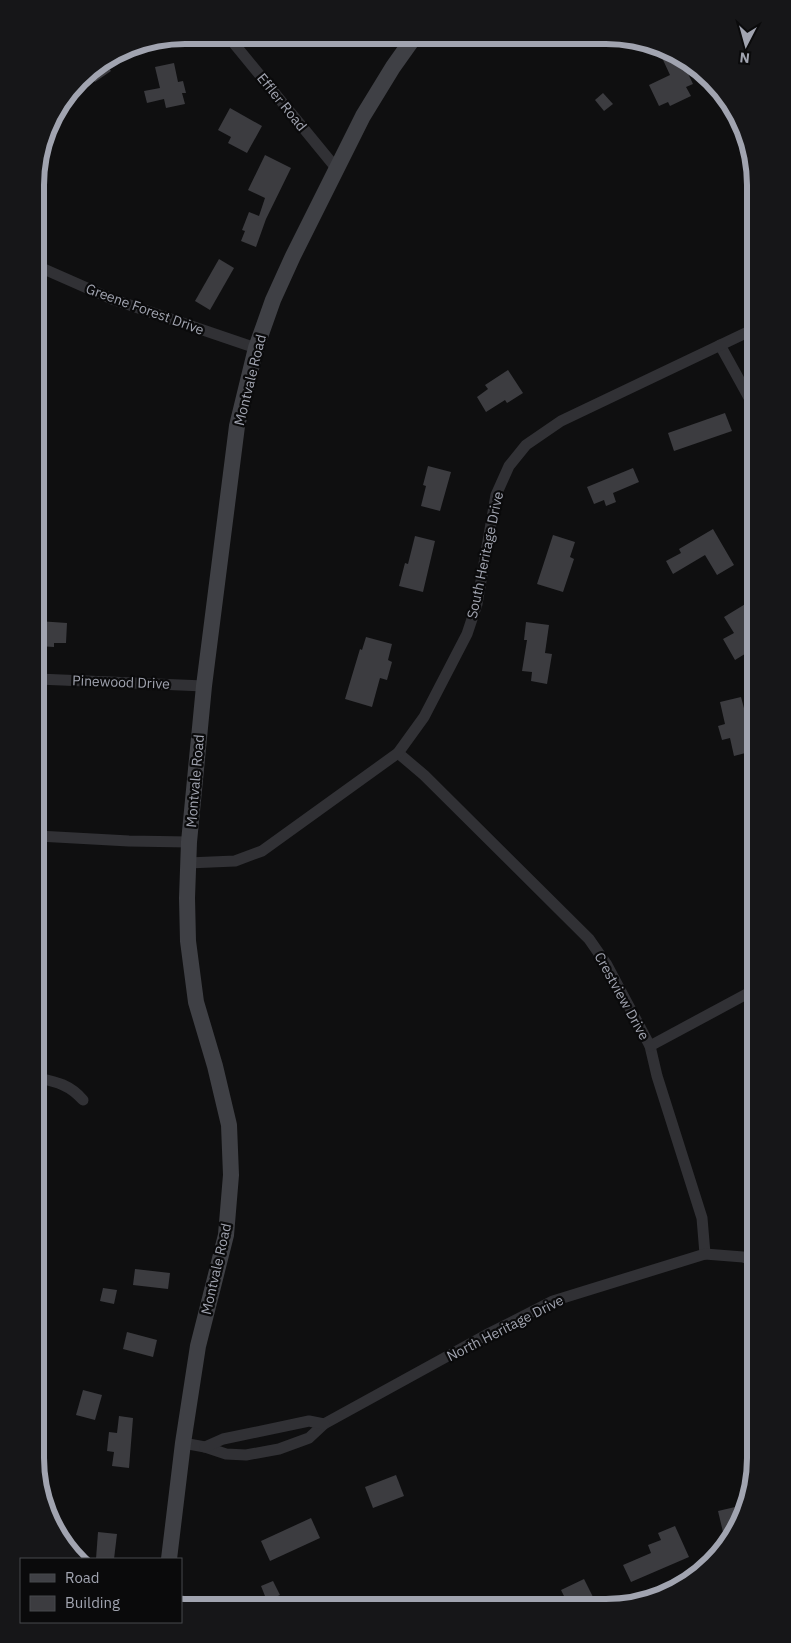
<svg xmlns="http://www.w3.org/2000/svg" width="791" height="1643" font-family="'IBM Plex Sans',sans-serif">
<rect width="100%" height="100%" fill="#0f0f10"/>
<g fill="#3c3c40">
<polygon points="658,49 682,61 693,84 686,87 691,96 670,106 668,102 659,106 649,85 670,75"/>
<polygon points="104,61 111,71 95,82 87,71"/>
<polygon points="174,63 178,82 183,81 186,93 182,93 185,104 166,108 164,99 147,103 144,91 160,88 155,67"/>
<polygon points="603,93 613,104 604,111 595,100"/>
<polygon points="230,108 262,126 247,153 228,143 231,137 218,130"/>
<polygon points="265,155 291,168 266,219 256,247 241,241 245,231 242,230 249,212 259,216 265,198 248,190"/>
<polygon points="219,259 234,268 210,310 195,301"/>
<polygon points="508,370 523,393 507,403 505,400 486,412 477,397 488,389 485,385"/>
<polygon points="725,413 732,431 674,451 668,433"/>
<polygon points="428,466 451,472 440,511 421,506 426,486 423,485"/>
<polygon points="633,468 639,482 613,493 616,502 606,506 604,500 594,504 587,487"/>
<polygon points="713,529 734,565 717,575 705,555 673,574 666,561 681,553 679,549"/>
<polygon points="553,535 575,542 570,557 574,559 563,592 537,584"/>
<polygon points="415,536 435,541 423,592 399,586 405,563 408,564"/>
<polygon points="747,603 753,612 753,649 735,660 723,639 734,633 724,617"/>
<polygon points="38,621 67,623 66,643 54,643 54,647 38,646"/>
<polygon points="526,622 549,625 545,653 552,654 547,684 531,681 532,672 522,671 527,640 524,640"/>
<polygon points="366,637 392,644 388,660 392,662 387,680 380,678 372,707 345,699 360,649 362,650"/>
<polygon points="741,697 753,742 753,751 734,756 730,738 722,740 718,726 725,724 720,702"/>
<polygon points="135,1269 170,1273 168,1289 133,1285"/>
<polygon points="103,1288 117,1290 114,1304 100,1301"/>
<polygon points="127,1332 157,1340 153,1357 123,1349"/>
<polygon points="83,1390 102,1395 95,1420 76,1415"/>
<polygon points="119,1416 133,1418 129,1468 112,1466 114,1452 107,1451 109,1432 117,1433"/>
<polygon points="396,1475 404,1496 373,1508 365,1487"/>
<polygon points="748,1504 745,1515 737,1529 723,1532 718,1511"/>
<polygon points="311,1518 320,1538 270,1561 261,1541"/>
<polygon points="675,1526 689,1557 631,1582 623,1565 651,1553 648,1545 661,1540 658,1533"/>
<polygon points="98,1532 117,1534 114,1559 96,1559"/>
<polygon points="584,1579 596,1603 549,1603 564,1596 561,1590"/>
<polygon points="273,1581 280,1595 267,1601 261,1586"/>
</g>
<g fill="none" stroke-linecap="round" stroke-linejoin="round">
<g stroke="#313135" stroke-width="11">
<polyline points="227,35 336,168"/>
<polyline points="37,266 112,299 256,348"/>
<polyline points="720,345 752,403"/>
<polyline points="38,679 204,686"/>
<polyline points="398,753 424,775 589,939 607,965 650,1046 657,1076 702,1218 705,1254"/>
<polyline points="38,836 129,841 189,842"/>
<polyline points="188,863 235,861 262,851 398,753 424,717 467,634 477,604 496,495 509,466 526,445 561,421 752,330"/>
<polyline points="650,1046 754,990"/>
<path d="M39,1078C57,1082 70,1085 83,1100"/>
<polyline points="183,1443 205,1447 226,1454 246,1455 279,1449 309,1438 324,1424 486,1335 553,1301 705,1254 743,1257 755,1261"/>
<polyline points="205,1447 223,1439 309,1421 324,1424"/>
</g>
<polyline stroke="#3f4045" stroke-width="16" points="169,1559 183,1443 198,1346 226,1235 231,1175 229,1125 215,1066 196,1002 188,941 187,898 189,842 204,686 237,426 256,348 273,300 293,256 363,116 393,67 415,36"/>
</g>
<g text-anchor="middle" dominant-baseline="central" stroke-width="4.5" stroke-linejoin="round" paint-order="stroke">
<g font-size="14" fill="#a1a4b0" stroke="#0a0a0b">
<text transform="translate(282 102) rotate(51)">Effler Road</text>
<text transform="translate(145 309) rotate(20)">Greene Forest Drive</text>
<text transform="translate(250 380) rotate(-76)">Montvale Road</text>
<text transform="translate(485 555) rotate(-78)">South Heritage Drive</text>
<text transform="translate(121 682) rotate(2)">Pinewood Drive</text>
<text transform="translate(195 781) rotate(-85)">Montvale Road</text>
<text transform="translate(622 996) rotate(61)">Crestview Drive</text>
<text transform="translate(216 1269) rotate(-77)">Montvale Road</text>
<text transform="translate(505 1328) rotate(-27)">North Heritage Drive</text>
</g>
</g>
<path d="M0 0H791V1643H0ZM185 44H606A141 141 0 0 1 747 185V1458A141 141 0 0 1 606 1599H185A141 141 0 0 1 44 1458V185A141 141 0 0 1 185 44Z" fill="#161618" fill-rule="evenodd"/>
<path fill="none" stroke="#a1a4b0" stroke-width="6" d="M185 44H606A141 141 0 0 1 747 185V1458A141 141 0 0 1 606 1599H185A141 141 0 0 1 44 1458V185A141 141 0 0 1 185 44Z"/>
<rect x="20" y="1558" width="162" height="65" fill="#0a0a0b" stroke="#46484d"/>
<rect x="30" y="1574" width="25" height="8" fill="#3f4045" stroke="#46484d"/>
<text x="65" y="1583" font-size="15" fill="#a1a4b0">Road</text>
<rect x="30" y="1596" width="25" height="15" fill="#3c3c40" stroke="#46484d"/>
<text x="65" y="1608" font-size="15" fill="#a1a4b0">Building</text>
<g transform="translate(746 45) rotate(186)" stroke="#0a0a0b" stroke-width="4" paint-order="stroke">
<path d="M0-4L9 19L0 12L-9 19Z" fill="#a1a4b0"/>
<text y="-8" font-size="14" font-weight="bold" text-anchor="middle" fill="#a1a4b0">N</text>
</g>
</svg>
